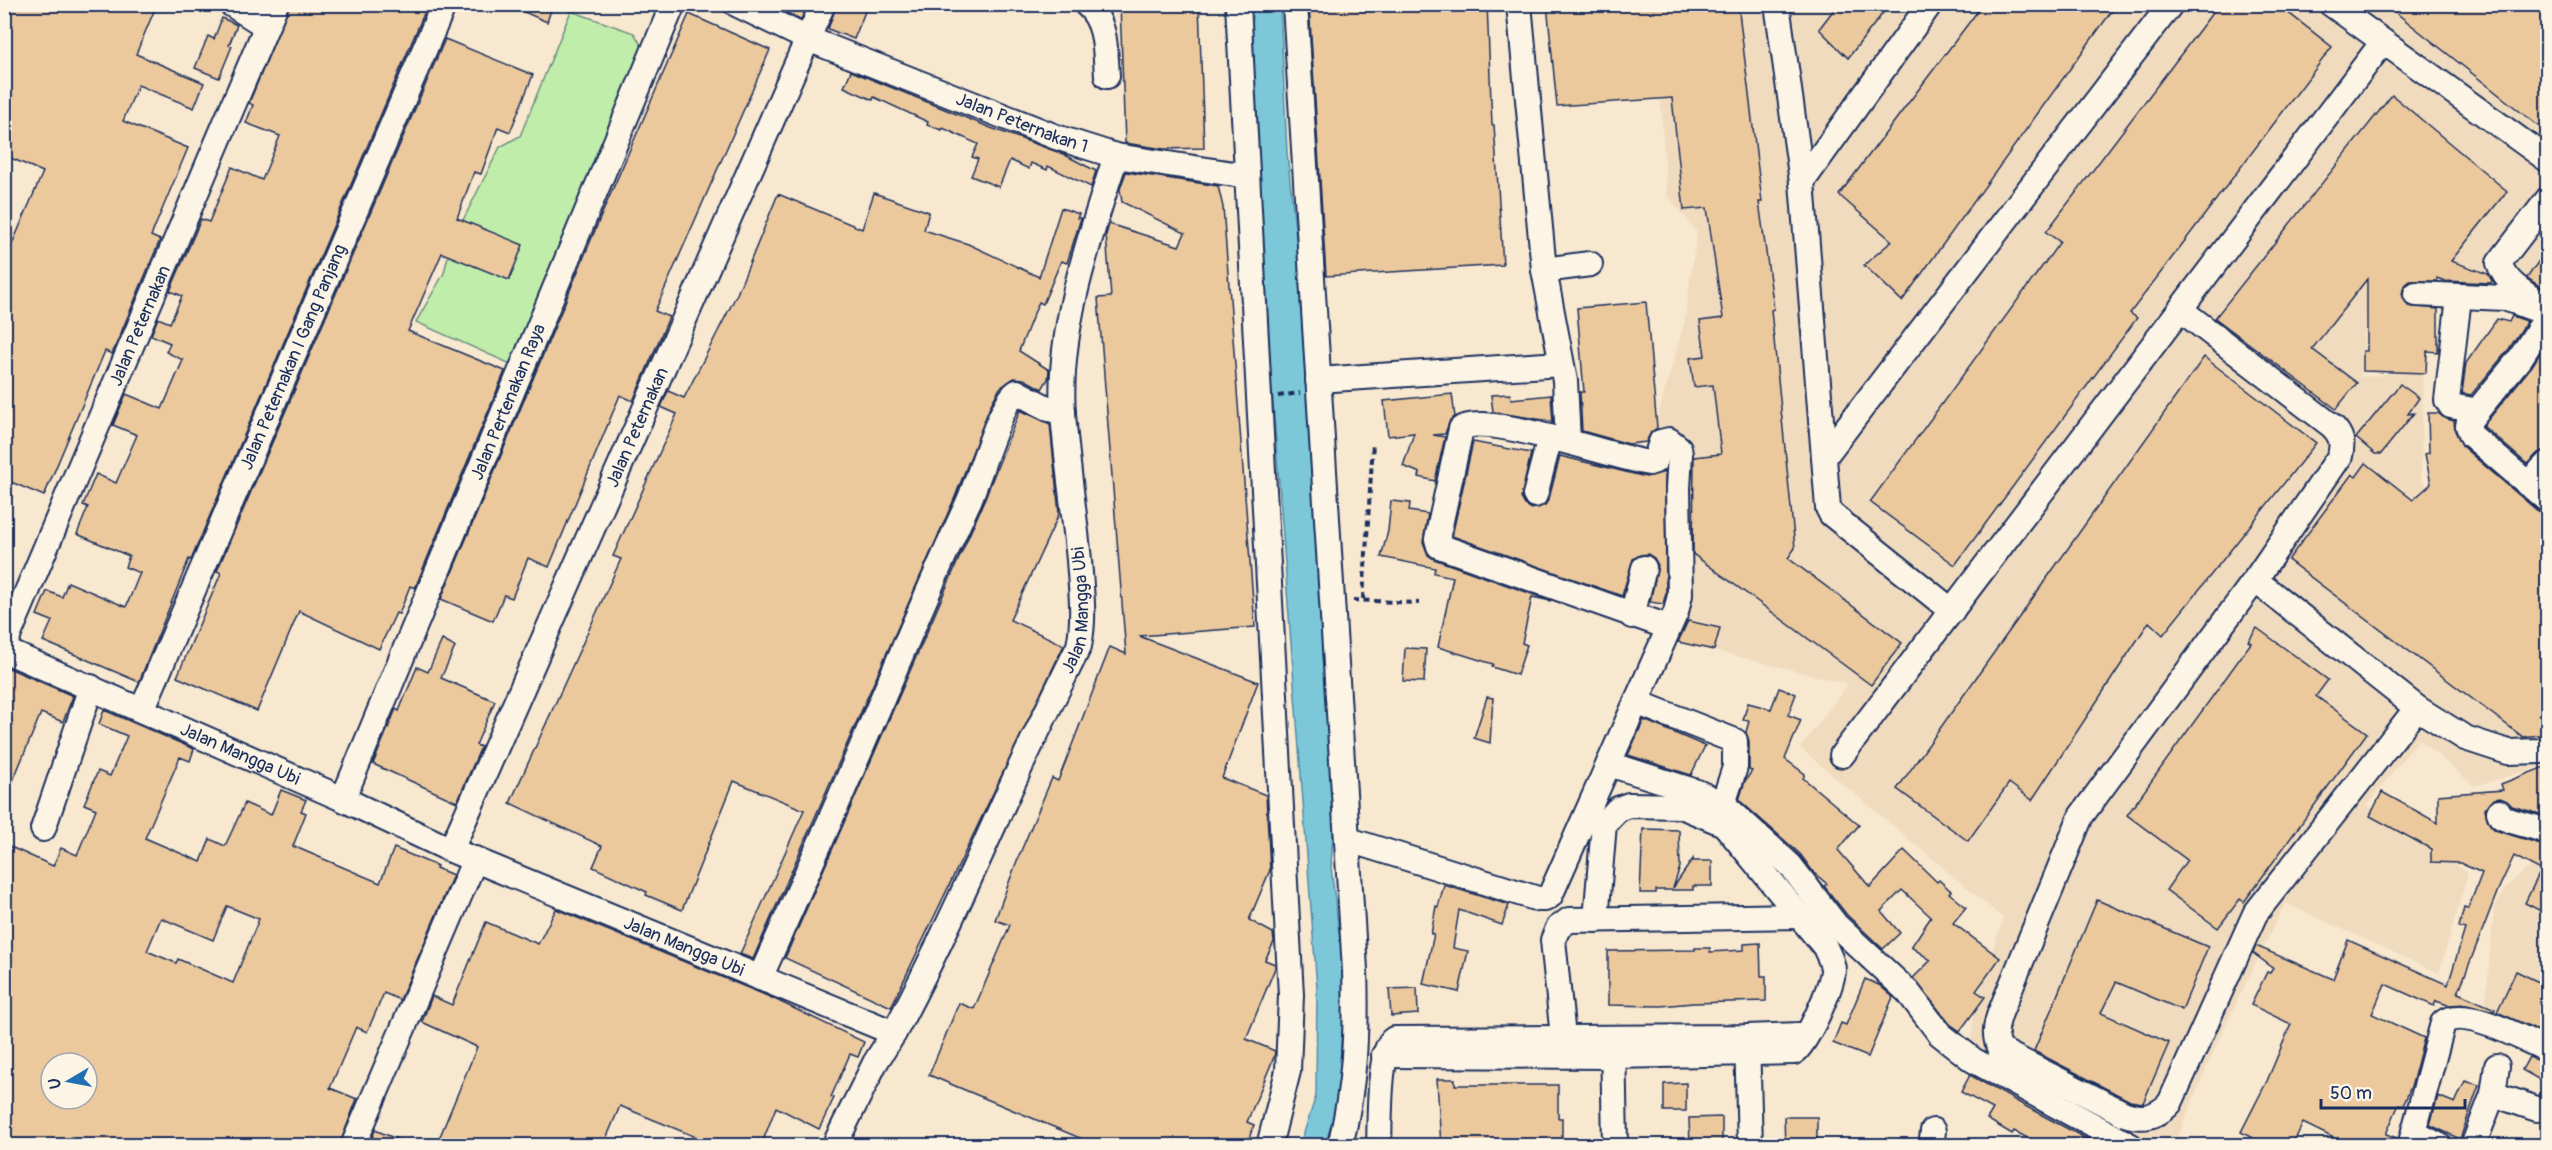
<svg xmlns="http://www.w3.org/2000/svg" width="2552" height="1150" font-family="Pangolin,sans-serif">
<rect width="100%" height="100%" fill="#f7e8cf"/>
<filter id="ink" filterUnits="userSpaceOnUse"><feTurbulence type="fractalNoise" baseFrequency=".0167" numOctaves="2"/><feDisplacementMap in="SourceGraphic" scale="12" xChannelSelector="R" yChannelSelector="G"/><feConvolveMatrix kernelMatrix="1 2 1 2 8 2 1 2 1" color-interpolation-filters="sRGB"/></filter>
<g filter="url(#ink)">
<g fill="#f0dbbe">
<polygon points="1639,5 2547,5 2547,318 2520,297 2458,268 2370,265 2361,377 2423,371 2421,480 2485,553 2547,562 2547,765 2474,786 2419,739 2367,805 2468,873 2439,973 2285,903 2220,1036 2174,1145 2131,1145 1971,1051 1974,1009 2003,918 1800,748 1848,684 1663,638 1680,601 1678,439 1654,429 1684,324 1697,232 1667,195 1655,20"/>
<polygon points="2547,851 2547,1042 2485,1010 2494,909 2505,888"/>
</g>
<polygon fill="#c0edaa" stroke="#6e8e84" stroke-width="1.5" points="571,11 634,33 645,51 515,366 416,322 444,273 448,256 462,222 500,147 520,136"/>
<polygon fill="#7bc8d9" stroke="#558ba8" stroke-width="1.5" points="1249,5 1280,5 1287,152 1314,410 1334,818 1331,867 1347,998 1341,1041 1339,1101 1325,1145 1300,1145 1316,1096 1317,988 1271,377"/>
<g fill="#ecc99d" stroke="#1b2f5e" stroke-width="1.5" fill-rule="evenodd">
<polygon points="4,4 157,4 136,54 204,83 194,108 138,85 123,121 188,148 151,236 160,240 112,354 105,351 44,496 4,479 4,263 43,172 4,155"/>
<polygon points="290,4 428,4 191,560 189,559 139,682 43,641 52,621 37,615 47,591 62,597 68,582 126,607 140,573 125,567 129,556 77,534 88,507 83,505 96,474 116,483 137,435 113,425 126,394 162,409 183,360 166,352 170,343 151,335 158,318 170,323 182,296 170,291 201,219 209,222 232,167 262,180 280,136 246,123 253,105 249,103"/>
<polygon points="506,4 553,4 547,22"/>
<polygon points="770,4 807,4 801,20"/>
<polygon points="837,4 868,4 854,39 828,29"/>
<polygon points="1120,4 1199,4 1204,148 1164,149 1125,143"/>
<polygon points="1309,4 1487,4 1492,125 1494,125 1503,265 1326,276"/>
<polygon points="1547,4 1738,4 1762,202 1759,202 1774,309 1771,310 1795,548 1788,558 1902,643 1871,685 1693,554 1694,457 1721,454 1713,385 1694,387 1690,358 1705,356 1700,321 1723,318 1707,208 1684,210 1672,98 1557,106"/>
<polygon points="1838,4 1890,4 1848,58 1819,29"/>
<polygon points="1983,4 2117,4 1902,301 1864,265 1892,241 1839,195"/>
<polygon points="2219,4 2277,4 2332,47 2130,313 2137,318 1955,565 1870,502 2060,242 2046,232"/>
<polygon points="2385,4 2547,4 2547,133"/>
<polygon points="689,14 770,50 655,311 669,317 633,401 620,395 549,567 528,558 512,598 504,595 493,621 441,599 601,216"/>
<polygon points="222,18 237,25 229,45 232,46 219,78 195,68 208,36 214,39"/>
<polygon points="445,39 533,75 510,132 498,127 481,174 474,172 457,218 523,245 509,280 442,253 408,331 505,371 415,588 410,586 399,614 396,613 379,649 299,611 257,711 177,677 221,573 217,571"/>
<polygon points="851,71 991,128 1063,154 1096,171 1091,187 1048,166 1047,170 1031,163 1029,169 1010,160 999,187 971,176 978,159 972,157 978,144 943,128 942,130 927,125 928,122 874,97 873,100 844,87"/>
<polygon points="2392,95 2507,191 2451,261 2488,274 2492,281 2491,283 2445,281 2437,278 2437,281 2410,281 2404,286 2402,294 2408,306 2438,309 2438,352 2427,351 2426,373 2363,371 2363,351 2367,351 2367,279 2312,349 2357,383 2336,409 2215,318"/>
<polygon points="1126,172 1218,186 1223,207 1255,627 1139,636 1258,682 1222,778 1266,795 1270,870 1249,920 1273,933 1274,942 1265,960 1275,964 1275,968 1246,1039 1275,1051 1274,1057 1247,1122 1254,1125 1246,1146 1099,1146 929,1075 959,1003 974,1009 1010,925 995,920 1018,858 1052,778 1058,781 1110,647 1126,654 1098,298 1111,297 1106,235 1109,224 1179,246 1185,233 1122,202 1120,189"/>
<polygon points="874,193 929,212 924,230 968,244 1039,277 1061,208 1079,214 1077,218 1081,218 1067,263 1061,261 1043,304 1039,302 1032,318 1019,351 1049,370 1048,379 1042,389 1024,379 1014,378 1000,388 991,404 955,497 753,959 740,954 804,810 734,781 682,910 646,895 647,892 593,867 602,846 510,803 621,559 613,556 677,414 661,407 668,391 684,398 737,294 778,194 862,229"/>
<polygon points="2547,249 2547,291 2527,278"/>
<polygon points="1646,302 1657,428 1651,432 1646,442 1629,444 1582,431 1580,392 1584,392 1577,308"/>
<polygon points="2512,316 2527,321 2509,349 2471,395 2462,393 2466,363 2497,319 2509,322"/>
<polygon points="2547,342 2547,449 2538,453 2527,464 2483,426 2532,366"/>
<polygon points="2204,357 2316,443 2163,635 2149,622 2032,800 2009,783 1968,841 1897,789"/>
<polygon points="2400,384 2419,398 2408,414 2414,413 2381,454 2375,454 2356,438"/>
<polygon points="1452,394 1455,417 1450,420 1445,434 1433,435 1445,437 1435,481 1419,477 1420,473 1403,466 1414,433 1388,436 1384,401"/>
<polygon points="1510,394 1511,399 1551,395 1553,423 1550,421 1493,412 1491,395"/>
<polygon points="1020,410 1050,424 1059,514 1010,620 1064,645 891,1007 785,958 981,508"/>
<polygon points="2428,413 2438,413 2444,418 2454,421 2455,431 2463,447 2539,512 2547,515 2546,734 2523,737 2288,560 2352,474 2356,477 2366,463 2413,500 2431,484 2425,454 2429,453"/>
<polygon points="1473,442 1531,453 1521,498 1525,505 1532,509 1545,505 1549,499 1560,456 1646,477 1665,472 1666,593 1663,604 1650,602 1658,565 1654,558 1648,554 1640,555 1633,559 1622,596 1452,536"/>
<polygon points="1391,501 1410,503 1409,511 1428,514 1423,542 1428,555 1434,559 1551,601 1532,597 1522,643 1527,645 1517,675 1492,667 1493,664 1438,647 1453,577 1434,573 1435,568 1381,557 1388,531"/>
<polygon points="1688,621 1720,628 1714,650 1678,642"/>
<polygon points="2257,628 2328,680 2316,696 2367,733 2244,902 2240,899 2218,928 2166,890 2187,860 2127,815 2251,643 2248,641"/>
<polygon points="442,640 455,647 441,678 495,701 476,745 481,747 457,802 373,764 396,709 399,711 417,667 428,672"/>
<polygon points="1405,648 1426,649 1424,682 1403,681"/>
<polygon points="4,666 73,696 63,722 41,713 5,800"/>
<polygon points="1779,688 1796,694 1788,715 1801,720 1785,759 1805,774 1803,778 1859,825 1838,850 1870,887 1904,850 1937,882 1939,880 1951,891 1949,893 1966,907 1953,923 2000,958 1976,991 1985,997 1960,1031 1950,1024 1913,978 1931,960 1911,947 1931,917 1902,890 1881,911 1900,933 1883,949 1847,915 1824,886 1827,884 1814,873 1800,854 1739,800 1745,781 1752,771 1749,770 1749,741 1746,732 1749,721 1743,720 1748,703 1771,709"/>
<polygon points="1487,697 1493,698 1490,743 1474,738"/>
<path d="M104,710L194,749L190,761L180,757L145,838L201,862L210,839L225,846L245,803L271,815L281,790L306,800L301,811L306,813L293,846L380,883L394,848L437,866L436,868L453,875L400,1000L384,993L367,1032L356,1027L330,1088L357,1099L339,1146H15L4,1141V844L53,866L61,848L77,855L96,809L84,804L98,771L110,776L127,736L99,724ZM227,906L259,919L233,983L178,959L176,963L147,951L161,918L213,940ZM51,1063H87V1099H51Z"/>
<polygon points="1644,720 1705,746 1691,775 1628,755"/>
<polygon points="2547,766 2547,816 2512,806 2507,801 2500,798 2493,799 2485,809 2488,822 2495,830 2547,846 2547,914 2525,903 2541,870 2514,856 2498,890 2458,993 2495,1009 2494,1011 2467,1004 2448,1005 2436,1001 2434,1006 2385,984 2372,1014 2424,1038 2412,1084 2403,1106 2399,1104 2386,1134 2397,1138 2396,1146 2366,1146 2353,1140 2350,1146 2303,1123 2292,1146 2267,1146 2241,1132 2267,1081 2291,1024 2251,1005 2267,972 2270,973 2273,968 2253,953 2256,946 2333,979 2348,940 2448,985 2465,929 2459,927 2464,908 2468,909 2482,873 2460,863 2431,862 2431,849 2370,816 2382,792 2438,823 2438,795 2503,790 2501,784"/>
<polygon points="1643,829 1679,830 1680,867 1673,888 1693,859 1693,861 1712,861 1712,886 1693,886 1693,890 1656,890 1656,893 1640,893"/>
<polygon points="1444,885 1509,905 1502,925 1459,910 1453,948 1468,951 1459,992 1423,984 1434,934 1431,934 1436,906 1438,907"/>
<polygon points="2097,900 2208,947 2182,1010 2116,982 2101,1013 2169,1043 2143,1103 2130,1101 2034,1051"/>
<polygon points="556,909 770,997 864,1042 858,1057 850,1054 831,1097 834,1098 819,1129 776,1107 761,1146 718,1146 620,1106 603,1146 436,1146 477,1047 422,1022 432,996 452,1005 486,922 538,944"/>
<polygon points="1760,943 1761,976 1766,976 1766,1001 1693,1003 1661,1006 1608,1005 1608,951 1695,950 1695,948 1710,948 1710,952 1744,950 1744,944"/>
<polygon points="2516,971 2547,986 2547,1034 2497,1012"/>
<polygon points="1865,979 1879,985 1893,997 1868,1057 1833,1043 1841,1023 1846,1025"/>
<polygon points="1417,988 1418,1014 1391,1016 1389,989"/>
<polygon points="2529,1057 2547,1064 2547,1084 2522,1070"/>
<polygon points="1970,1075 2027,1107 2100,1146 2043,1146 2014,1131 2012,1134 1987,1119 1993,1109 1961,1092"/>
<polygon points="1437,1079 1455,1079 1455,1085 1558,1085 1558,1118 1562,1118 1562,1146 1441,1146"/>
<polygon points="2465,1081 2479,1085 2460,1139 2430,1125 2438,1096 2455,1103"/>
<polygon points="1686,1083 1686,1111 1664,1111 1664,1084"/>
<polygon points="1722,1117 1722,1146 1690,1146 1689,1118"/>
<polygon points="1784,1117 1817,1117 1817,1143 1814,1143 1814,1146 1785,1146"/>
<polygon points="375,1130 411,1145 411,1146 369,1146"/>
</g>
<g fill="none" stroke-linecap="round" stroke-linejoin="round">
<defs>
<g id="minor">
<polyline points="231,4 266,26"/>
<path id="s1" d="M736,4L808,39L1056,137L1116,156L1247,176"/>
<path d="M1086,4C1107,22 1105,50 1107,76"/>
<polyline points="1238,4 1291,995 1288,1071 1269,1146"/>
<path d="M1295,4L1355,970C1357,1032 1355,1085 1340,1146"/>
<polyline points="1519,4 1544,270 1565,381 1568,441"/>
<polyline points="1777,4 1802,182 1828,508 1831,514 1952,611"/>
<polyline points="2331,4 2548,160"/>
<polyline points="1802,182 1930,4"/>
<path d="M2548,199L2499,263C2506,285 2529,296 2548,308"/>
<polyline points="1544,270 1590,264"/>
<polyline points="2416,294 2505,298 2532,308"/>
<polyline points="2459,297 2447,400 2451,406 2468,409 2472,417"/>
<path d="M2181,310L2332,426C2342,436 2343,443 2340,456L2255,580L2081,816L2000,1013C1995,1027 1994,1036 2000,1050L2125,1114C2143,1120 2157,1117 2170,1103L2255,914L2417,708"/>
<polyline points="2546,318 2521,357 2469,421 2468,426 2472,436 2548,501"/>
<polyline points="1318,380 1561,364"/>
<polyline points="1825,456 2171,4"/>
<polyline points="2527,484 2548,463"/>
<polyline points="1535,495 1550,437"/>
<polyline points="2255,580 2417,708 2465,738 2508,752 2541,751 2548,748"/>
<polyline points="1632,616 1644,568"/>
<path id="s2" d="M4,646L276,4"/>
<path id="s3" d="M4,650L343,799L451,850L894,1033L875,1063L834,1146"/>
<polyline points="1636,702 1735,741 1735,767 1723,804 1790,865 1836,925 1908,992 1940,1034 1973,1060 2131,1146"/>
<path id="s4" d="M142,710L444,4"/>
<polyline points="1842,755 2383,42"/>
<polyline points="1609,764 1697,792 1723,804"/>
<path id="s5" d="M343,799L673,4"/>
<path d="M2499,812L2501,817C2516,824 2532,825 2548,832"/>
<polyline points="43,829 91,687"/>
<path d="M1349,840L1538,899H1545L1550,896L1676,612L1680,595L1678,488L1680,454L1679,448L1669,440L1661,442L1655,461L1649,463C1616,458 1484,411 1461,429L1437,539L1439,546L1668,627"/>
<path id="s6" d="M451,850L823,4"/>
<path d="M760,978C796,898 832,817 866,737C900,658 932,580 968,503C978,482 1001,400 1017,392L1049,409L1063,412"/>
<path id="s7" d="M894,1033C935,956 970,878 1006,798C1029,747 1054,697 1079,646C1085,617 1081,589 1079,560C1074,511 1067,463 1063,414C1057,328 1090,237 1116,156"/>
<polyline points="1613,1040 1615,1146"/>
<polyline points="1747,1040 1750,1146"/>
<polyline points="1567,1050 1563,1037 1553,940 1558,928 1569,920 1799,916"/>
<path d="M1384,1055L1614,1056L1794,1052C1806,1045 1833,985 1833,970C1833,962 1828,955 1825,947L1724,824L1681,806L1629,805L1618,809L1604,824L1596,920"/>
<polyline points="2493,1094 2537,1109"/>
<polyline points="2414,1133 2440,1146"/>
<polyline points="353,1146 475,859"/>
<path d="M1379,1146C1380,1125 1378,1048 1394,1039L1746,1037L1802,1035"/>
<polyline points="1931,1146 1933,1131"/>
<path d="M2410,1146L2443,1023C2463,1005 2525,1040 2548,1050"/>
<polyline points="2473,1146 2493,1094 2497,1066"/>
</g>
</defs>
<use href="#minor" stroke="#1b2f5e" stroke-width="28"/>
<g stroke="#1b2f5e" stroke-width="4" stroke-dasharray="6 4.5" stroke-linecap="butt">
<polyline points="1278,396 1300,393"/>
<polyline points="1363,599 1373,443"/>
<polyline points="1353,600 1419,603"/>
</g>
<use href="#minor" stroke="#fcf5e5" stroke-width="24"/>
</g>
</g>
<g text-anchor="middle" dominant-baseline="central" stroke-width="4.5" stroke-linejoin="round" paint-order="stroke">
<g font-size="18" fill="#1b2f5e" stroke="#fcf5e5">
<text stroke="none"><textPath href="#s1" startOffset="310">Jalan Peternakan 1</textPath></text>
<text stroke="none"><textPath href="#s2" startOffset="348">Jalan Peternakan</textPath></text>
<text stroke="none"><textPath href="#s4" startOffset="384">Jalan Peternakan I Gang Panjang</textPath></text>
<text stroke="none"><textPath href="#s5" startOffset="430">Jalan Pertenakan Raya</textPath></text>
<text stroke="none"><textPath href="#s6" startOffset="462">Jalan Peternakan</textPath></text>
<text stroke="none"><textPath href="#s7" startOffset="464">Jalan Mangga Ubi</textPath></text>
<text stroke="none"><textPath href="#s3" startOffset="258">Jalan Mangga Ubi</textPath></text>
<text stroke="none"><textPath href="#s3" startOffset="742">Jalan Mangga Ubi</textPath></text>
</g>
</g>
<rect width="2552" height="1150" fill="none" stroke="#fcf5e5" stroke-width="24"/>
<rect x="12" y="12" width="2528" height="1126" fill="none" stroke="#1b2f5e" stroke-width="2" filter="url(#ink)"/>
<g transform="translate(69 1081) rotate(260)"><circle r="28" fill="#fcf5e5" stroke="#a2a6af" stroke-width="1.5"/>
<path d="M0-4.5L10 22L0 15L-10 22Z" fill="#1f6fb2"/>
<text y="-9" font-size="16" font-weight="bold" text-anchor="middle" fill="#1b2f5e">U</text>
</g>
<path d="M2321 1099v9h144v-9" fill="none" stroke="#1b2f5e" stroke-width="3"/>
<text x="2330" y="1099" font-size="18" fill="#1b2f5e" stroke="#fcf5e5" stroke-width="4.5" paint-order="stroke">50 m</text>
</svg>
